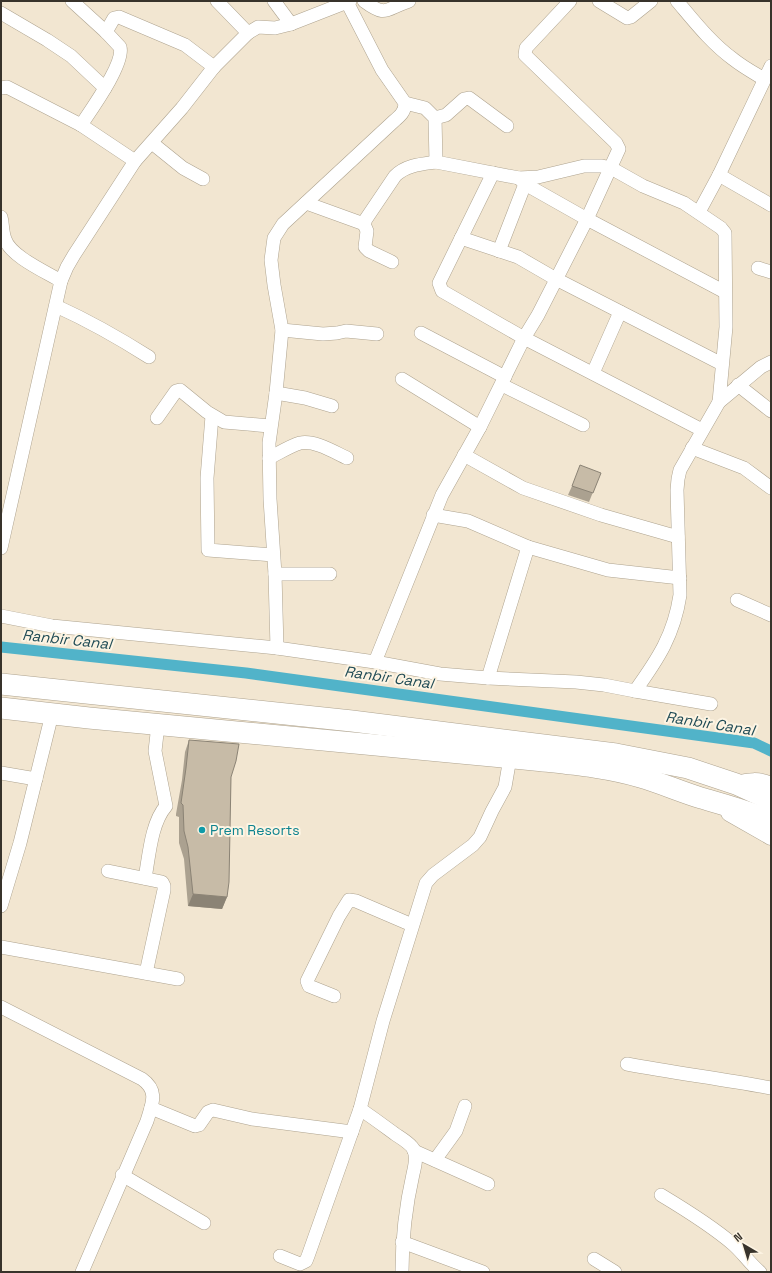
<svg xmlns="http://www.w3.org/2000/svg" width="772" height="1273" font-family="'Space Grotesk',sans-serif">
<rect width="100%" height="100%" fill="#f2e6d1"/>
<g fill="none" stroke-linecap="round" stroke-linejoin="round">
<polyline stroke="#51b3c9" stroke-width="11" points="1,647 246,673 754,743 771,751"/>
<defs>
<g id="minor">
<path d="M72,1L106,32L120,47C125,63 91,110 81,125L135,161"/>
<polyline points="217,1 248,33"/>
<polyline points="274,1 291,24"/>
<path d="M364,1C387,18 385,9 409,1"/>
<polyline points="599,1 627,18 631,17 651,1"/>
<path d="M677,1C694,21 711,43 733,59C743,67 754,73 764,79"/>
<polyline points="1,13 47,40 71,56 105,88"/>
<polyline points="106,32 114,18 119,17 185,45 214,67"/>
<polyline points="1,88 7,87 81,125"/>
<polyline points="405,103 425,108 435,118 436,162 519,178 538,177 584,166 602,166 611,168 643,186 684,203 721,228 725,233 726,327 719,402"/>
<polyline points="435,118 446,115 464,99 469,98 507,126"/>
<polyline points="152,143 183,168 203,179"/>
<polyline points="493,173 439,283 442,291 524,338 702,430"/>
<polyline points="719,175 771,205"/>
<polyline points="519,178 525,184 587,219 725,292"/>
<polyline points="306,203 364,224"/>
<polyline points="699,212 719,175 771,66"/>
<path d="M1,217C3,224 2,232 5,239C10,256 46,272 61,281"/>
<polyline points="461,238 518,257 556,279 722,364"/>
<polyline points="499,251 525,184"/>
<path d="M392,262L369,251L365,247L367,231L364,224L366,219L395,176C406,165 422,164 436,162"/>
<polyline points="758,268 771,272"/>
<path d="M56,306C89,321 119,338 149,357"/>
<polyline points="282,330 323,334 337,333 346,331 377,334"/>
<polyline points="421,333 505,377"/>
<polyline points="593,373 620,312"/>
<polyline points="402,379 480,427"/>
<polyline points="502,385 583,425"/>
<polyline points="738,385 771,411"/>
<polyline points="276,393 305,398 332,406"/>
<polyline points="212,416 207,478 208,550 273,555"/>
<polyline points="157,418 176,391 180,390 207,412 224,422 270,426"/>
<polyline points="692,448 744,468 771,488"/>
<polyline points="464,455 523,488 601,515 678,537"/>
<path d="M269,458C279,453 290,446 300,443C315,440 334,452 347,458"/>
<polyline points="433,515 468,521 528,547 488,678"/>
<polyline points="528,547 608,570 680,578"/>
<polyline points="1,548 61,281 67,267 74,255 135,161 182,108 214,67 248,33 258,27 275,28 291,24 350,1"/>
<polyline points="275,574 330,574"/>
<polyline points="737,600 771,615"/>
<path d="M1,616L52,626L277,648L375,662L440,674L488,678L576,682L604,685L635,691C658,659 674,635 680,595L677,490L678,479L680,470L719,402L761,367L771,362"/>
<path d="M277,648L275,574L270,499L269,443L276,393L282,330L274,285L271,260L274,238L283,224L394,121C400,116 405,112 405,103L382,70L347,2"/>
<polyline points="375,662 442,495 480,427 524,338 538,315 587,219 619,149 616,143 525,55 526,48 570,1"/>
<polyline points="635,691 711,704"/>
<polyline points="1,773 36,779"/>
<polyline points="108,871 162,882 164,886 164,890 146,973"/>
<path d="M145,878C149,857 151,823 166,806L155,751L158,725"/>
<polyline points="1,906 20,843 52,714"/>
<polyline points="1,947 178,979"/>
<polyline points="334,996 309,986 307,981 339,916 349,900 356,901 412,925"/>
<path d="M1,1007L142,1079C159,1091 152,1104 147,1121L82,1272"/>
<path d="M627,1064C675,1073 723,1079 771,1088"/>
<polyline points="151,1108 195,1126 199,1125 208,1112 213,1110 252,1119 352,1132"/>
<path d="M360,1109C372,1117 384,1126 395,1134C401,1138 408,1142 412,1147C418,1154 415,1166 413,1174C405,1209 402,1236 402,1272"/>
<polyline points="414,1151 488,1184"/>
<polyline points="435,1160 456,1131 465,1106"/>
<polyline points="122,1175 204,1223"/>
<path d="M661,1195C686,1210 712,1226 734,1245C743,1253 750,1264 760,1272"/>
<polyline points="402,1242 483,1272"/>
<polyline points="280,1256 300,1264 306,1261 308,1256 360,1109 383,1021 426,883 433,875 473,845 480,837 492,811 505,787 510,758"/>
<polyline points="594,1259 615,1272"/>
</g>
<g id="tertiary">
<path d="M736,784C748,781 759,779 771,785"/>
<polyline points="729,813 771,837"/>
</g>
<g id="trunk">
<polyline points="1,684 352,721 616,754 688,768 736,784 771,800"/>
<path d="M1,708L89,718L534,760C570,764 606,767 640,777C661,783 681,792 701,798C725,805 748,811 771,821"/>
</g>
</defs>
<use href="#minor" stroke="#aea38f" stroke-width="14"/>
<use href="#tertiary" stroke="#aea38f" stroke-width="17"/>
<use href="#trunk" stroke="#aea38f" stroke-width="22"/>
<use href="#minor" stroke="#fff" stroke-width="13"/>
<use href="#tertiary" stroke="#fff" stroke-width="16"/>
<use href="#trunk" stroke="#fff" stroke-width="21"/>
</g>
<g fill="#aba190">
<polygon points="597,482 589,502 568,495 572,486"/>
<polygon points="189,740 231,777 227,897 222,909 188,906 184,859 179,843 179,817 176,816 176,814 182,780 185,752"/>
</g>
<polygon fill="#8b8375" points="193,894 227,897 222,909 188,906"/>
<g fill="#c7bba7" stroke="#8b8375">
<polygon points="580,465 601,473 593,493 572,486"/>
<polygon points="189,740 239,744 236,761 231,777 229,882 227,897 193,894 188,847 184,831 183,805 181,803 186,768"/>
</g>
<circle fill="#0f9aa8" stroke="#fdf4e3" stroke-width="1.5" cx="202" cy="830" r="4"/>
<g text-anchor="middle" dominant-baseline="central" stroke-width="4" stroke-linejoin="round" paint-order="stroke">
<g font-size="14" fill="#0d838f" stroke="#fdf4e3" text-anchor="start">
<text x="210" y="830">Prem Resorts</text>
</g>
<g font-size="15" font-style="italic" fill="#204b55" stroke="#fdf4e3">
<text transform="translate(67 639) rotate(6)">Ranbir Canal</text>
<text transform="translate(389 677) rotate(8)">Ranbir Canal</text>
<text transform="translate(710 723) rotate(9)">Ranbir Canal</text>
</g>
</g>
<rect width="772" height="1273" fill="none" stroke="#38332b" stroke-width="4"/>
<g transform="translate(744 1245) rotate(322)" stroke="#fdf4e3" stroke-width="3" paint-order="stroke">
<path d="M0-3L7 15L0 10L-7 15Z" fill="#38332b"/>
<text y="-6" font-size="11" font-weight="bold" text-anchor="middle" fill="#38332b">N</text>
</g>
</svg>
